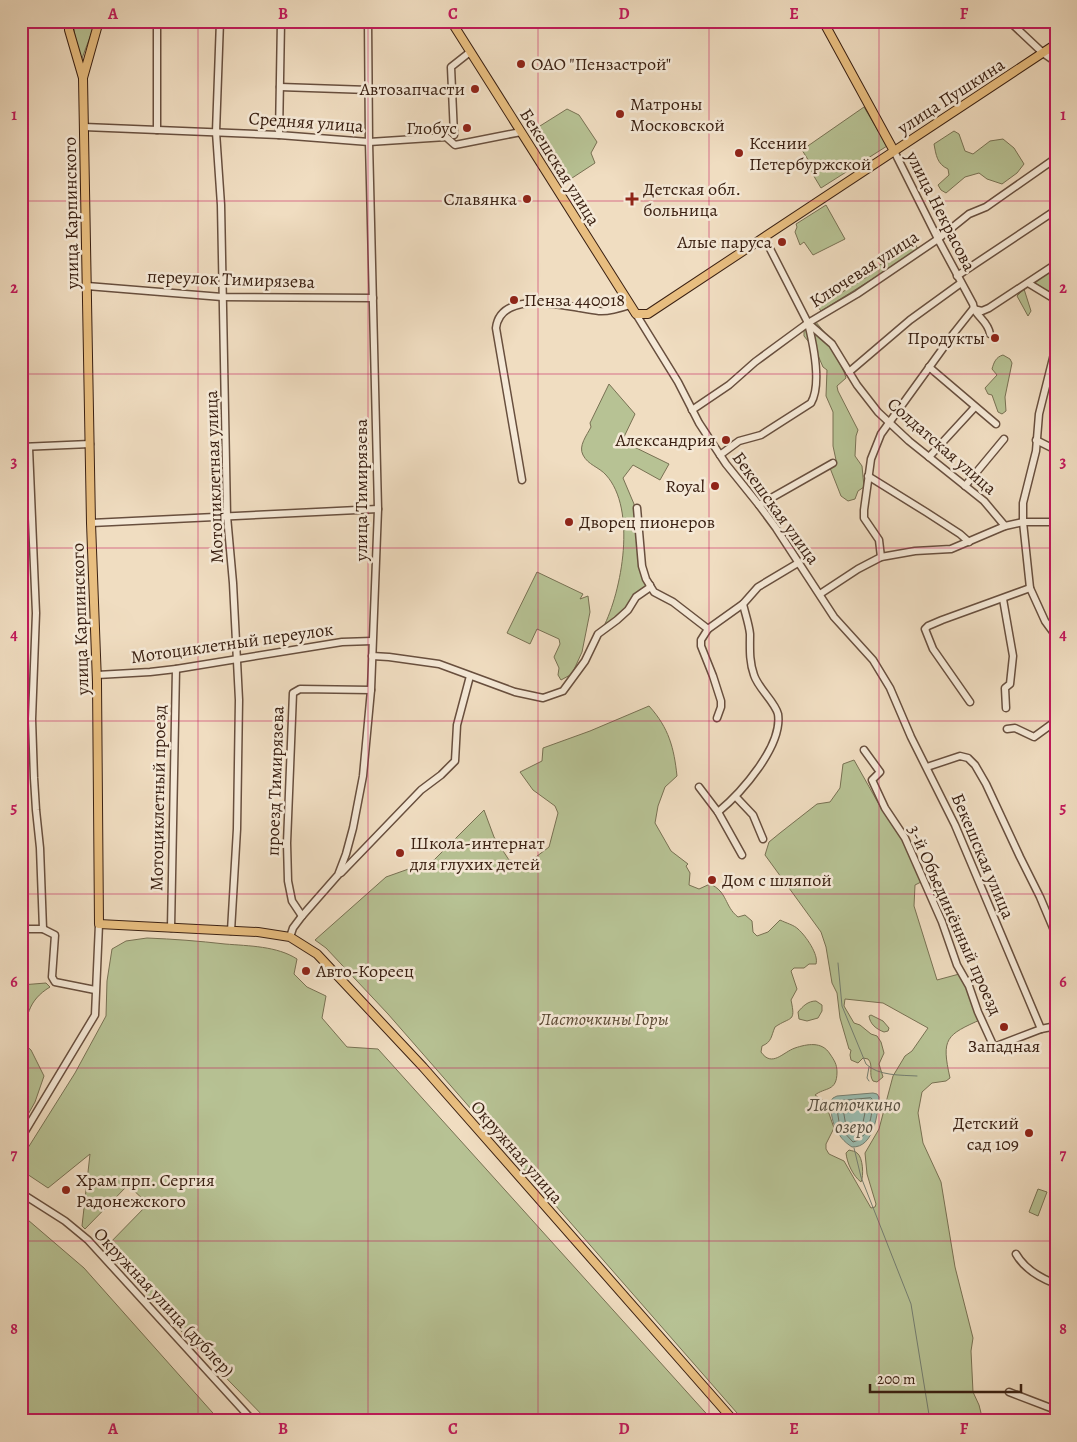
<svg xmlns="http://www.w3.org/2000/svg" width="1077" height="1442" font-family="Alegreya,serif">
<rect width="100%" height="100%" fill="#f0ddc1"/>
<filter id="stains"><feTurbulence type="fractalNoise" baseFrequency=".004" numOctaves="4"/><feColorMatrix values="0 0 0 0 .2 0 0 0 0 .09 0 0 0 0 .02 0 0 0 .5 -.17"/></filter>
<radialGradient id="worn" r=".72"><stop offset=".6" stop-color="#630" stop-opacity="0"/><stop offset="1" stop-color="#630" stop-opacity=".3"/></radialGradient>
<g fill="#b7c294" stroke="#787153">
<polygon points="73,21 96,21 81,61 76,45"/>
<polygon points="864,107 887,146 821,188 809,168 812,166 802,150"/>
<polygon points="567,109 579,115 597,142 591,153 595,163 566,182 532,131"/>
<path d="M954,131L959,134L965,151L973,154L990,141L1003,139L1014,148L1024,164L1017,173L1002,184L987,179L979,173L965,177L946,193L941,190L938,185L949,175L948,169C937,164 936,155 934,144Z"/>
<polygon points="826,205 845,239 813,255 804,242 800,245 795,232 797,227 796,224"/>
<polygon points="914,243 919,250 821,311 818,307 870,275 872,270"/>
<polygon points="1050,270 1056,280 1056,296 1035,283"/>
<polygon points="1024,289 1031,311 1028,316 1017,296"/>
<polygon points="815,321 825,333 844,372 846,378 837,386 838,391 858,430 856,436 855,456 862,466 864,487 858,491 855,499 848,501 841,496 830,468 835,465 836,460 833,446 833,412 826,396 827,370 823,367 816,351 804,336 804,330"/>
<path d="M1003,355L1010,359L1012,363L1005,397L1006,411L1002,414L998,412L992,395L988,394L985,388L997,375L992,369C994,362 996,357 1003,355Z"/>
<path d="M609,384L635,414L622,441L669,464L660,480L633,465L623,478L634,504L640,564L646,586L621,614L603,628C622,591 637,509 606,475C599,467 588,465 583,455C578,446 587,435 591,427L590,423Z"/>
<polygon points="537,572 583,594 580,599 588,596 590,612 582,652 572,674 561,680 558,675 559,668 554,657 560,644 559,639 537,629 530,644 507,633"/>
<path d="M649,706C669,728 674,748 677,776L665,787L658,806L655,823L671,851L688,864L686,866L690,873L689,885L699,889L710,884C728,892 724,906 738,917L745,915L752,921L753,932L757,936L768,932L780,920C786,923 794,925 798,929C806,936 819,955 816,964H809L804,968H794L791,971L797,989L791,1000C796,1023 791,1016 775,1027C771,1036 772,1042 762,1046L761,1052C772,1068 783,1052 795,1048C807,1044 822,1041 830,1054C834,1060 837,1064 837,1072C837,1092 825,1087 815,1095L825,1102L834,1128L826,1144V1149L829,1154L844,1161L871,1208L875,1207L876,1204L867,1174L865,1153L879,1129L893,1076L905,1056L912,1051L928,1028L883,1003L845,999L844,1006L854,1023L860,1025L871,1034L877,1036L881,1042L884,1053L879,1064L883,1077L877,1082L873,1081C868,1074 874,1065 868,1059L863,1058L858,1063L851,1060L850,1055L851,1050L849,1049L840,1018L837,993L832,983L826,947L821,932L765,855L769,842L780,833L817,804L830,802L840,788L843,764L854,760L881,808H885L905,838L923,881L915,885L914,906L937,980L963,973L982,1019C946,1035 941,1038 950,1078L946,1081L932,1083L922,1092L918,1113L923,1143L941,1182L955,1267L973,1338L971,1351L973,1392L979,1405L983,1421H744L388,1014L326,948L315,940L386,877L434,860L484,810L494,837L509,860L528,863L549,847L558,813L555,806L533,790L520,772L542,761L543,748L590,731Z"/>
<path d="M147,938C173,939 199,941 225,944C249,946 277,946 297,959L294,974L307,987L326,996L322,1018L347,1047L378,1049L713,1421H268L200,1351L104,1249L148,1204L128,1185L85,1229L82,1226L90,1154L48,1188L21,1170V1159L75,1073L106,1016L107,981L112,949L126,941Z"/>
<path d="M46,983L50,987C27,1001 27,1017 22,1042L31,1050L44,1076L35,1102L21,1127V985Z"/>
<path d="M816,1001L822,1005V1011L818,1018L807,1021L799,1019L798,1012C803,1006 808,1001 816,1001Z"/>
<path d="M871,1015L883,1021L889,1028L888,1031L884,1032C876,1029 870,1024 869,1016Z"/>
<path d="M849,1150C852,1151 855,1151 857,1153C863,1157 864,1176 861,1182C853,1176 847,1163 846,1153Z"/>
<polygon points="1038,1189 1047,1192 1038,1216 1029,1212"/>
<polygon points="21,1214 84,1268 220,1421 21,1421"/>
</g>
<path fill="#9abcb0" stroke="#747e71" d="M873,1093L877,1094L879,1097C878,1113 874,1148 852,1147C836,1137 830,1120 831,1101L833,1098L837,1096Z"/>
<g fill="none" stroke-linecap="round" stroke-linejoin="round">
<g stroke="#6a6e61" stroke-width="1">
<path d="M871,1098L873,1100V1104C871,1118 869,1138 853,1142L840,1128L836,1103L838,1101Z"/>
<polygon points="864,1105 866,1108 862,1127 856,1134 854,1134 846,1126 843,1109 845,1107"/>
</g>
<g stroke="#747e71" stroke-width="1">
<path d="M838,963L842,1006L866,1064C878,1076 901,1075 917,1076"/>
<polyline points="869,1081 867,1078 869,1067"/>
<polyline points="854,1148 861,1177 911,1304 930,1421"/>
</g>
<defs>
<g id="minor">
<polyline points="157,21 157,130"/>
<polyline points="220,21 216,132 221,205 227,516 233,583 239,700 237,829 231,931"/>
<polyline points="1009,21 1043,53 1056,62"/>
<polyline points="280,87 369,90"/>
<polyline points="84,127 279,135 369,142 446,137 455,145 521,132"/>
<polyline points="279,135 281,21"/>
<polyline points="454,135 451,67 470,52"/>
<path d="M894,151L938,239L973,304C974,316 988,320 990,334"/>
<polyline points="764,237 808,323 832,344 857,385 878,412 909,441 984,501 1005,526"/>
<polyline points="957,276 1056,210"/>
<polyline points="1028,283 1056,300"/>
<polyline points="87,286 222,297 373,298"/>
<polyline points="636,314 678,382 699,423 726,464 759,505 776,528 834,617 873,660 890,688 911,737 955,825 1041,1029"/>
<polyline points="1056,346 1039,414 1036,451 1023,503 1023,522 1030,588 1045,621 1056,636"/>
<polyline points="929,367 996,424"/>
<polyline points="849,372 910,320 961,283"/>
<polyline points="692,410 729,385 755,362 808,323 857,294 938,239 969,214 986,207 1056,158"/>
<polyline points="1036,440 1056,450"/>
<polyline points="21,447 90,444"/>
<polyline points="29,448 36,613 32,719 34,778 36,810 40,848 43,929"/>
<path d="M720,455L739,441L761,435L811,403C822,384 813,343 808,323"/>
<polyline points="929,457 975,407"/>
<polyline points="868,476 926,512 960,534 969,542"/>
<path d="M522,480L496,328C501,287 572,308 599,311C609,312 621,308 630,305"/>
<polyline points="965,486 1004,439"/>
<polyline points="759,505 833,463"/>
<polyline points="637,508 642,566 646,579 654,592 673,602 708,629 743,604"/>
<polyline points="91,523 378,509"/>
<polyline points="881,557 879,540 864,518 864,510 871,459 881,434 954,333 973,309 982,311 989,308 1056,264"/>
<polyline points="820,594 858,569 881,557 915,551 951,549 1005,526 1023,522 1056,522"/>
<polyline points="1003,599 1013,656 1010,684 1005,688 1006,708"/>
<polyline points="708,629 701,640 701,646 713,676 721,701 721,707 717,718"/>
<polyline points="372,656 389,657 439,664 515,692 543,698 563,691 585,661 598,634 617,620 628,610 636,597 649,588 650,585"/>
<polyline points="97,675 150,672 176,669 342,642 372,641"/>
<polyline points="970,702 933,649 925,629 928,626 942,620 1030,588"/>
<polyline points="1007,729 1015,728 1034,737 1056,721"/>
<polyline points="864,750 880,772 872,780 885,808 905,838 942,922 957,965 969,986 978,1012 994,1047 1041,1029 1056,1026"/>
<polyline points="927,767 960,756 968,758 975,765 986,784 1020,857 1040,897 1056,935"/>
<polyline points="699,787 718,812 742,855"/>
<polyline points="736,797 753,815 763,839"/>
<path d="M718,812C741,793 783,746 778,714C775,702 758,688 754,675C749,661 750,648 750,634C749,624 745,613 743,604L758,587L798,563"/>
<polyline points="341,873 421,790 441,775 455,761 457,725 470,676"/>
<polyline points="302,916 292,901 288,881 287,843 293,693 300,689 371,690"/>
<polyline points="171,928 176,669"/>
<polyline points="21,929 43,929 55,935 52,977 55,982 95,990"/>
<polyline points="290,937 293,928 302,916 338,875 346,854 353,828 363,776 371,690 378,509 369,142 368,21"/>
<polyline points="21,1138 95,1015 99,924"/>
<polyline points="21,1193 65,1221 88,1240 253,1421"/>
<path d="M1016,1254C1024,1268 1040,1278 1056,1284"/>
<polyline points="1009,1392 1056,1410"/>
</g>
<g id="major">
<polyline points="69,21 69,30 83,78"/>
<polyline points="99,21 83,78 91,523 97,682 99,924 258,932 290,937 317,954 423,1067 734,1421"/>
<polyline points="451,21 636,314 648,314 1056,44"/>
<polyline points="823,21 894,151"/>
</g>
</defs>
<use href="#minor" stroke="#684f3e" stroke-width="9"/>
<use href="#major" stroke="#3a2012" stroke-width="10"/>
<use href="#minor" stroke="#f5e9d7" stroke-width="6"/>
<use href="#major" stroke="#e8be80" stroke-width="8"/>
</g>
<path fill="none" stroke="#c2185b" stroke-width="1" stroke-opacity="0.55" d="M198,21V1421M368,21V1421M538,21V1421M709,21V1421M879,21V1421M21,201H1056M21,374H1056M21,548H1056M21,721H1056M21,894H1056M21,1068H1056M21,1241H1056"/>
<g fill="#8f2418" stroke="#f5e9d7" stroke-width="2">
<circle cx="521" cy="64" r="5"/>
<circle cx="475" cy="89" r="5"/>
<circle cx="620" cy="114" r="5"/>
<circle cx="467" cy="128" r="5"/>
<circle cx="739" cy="153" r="5"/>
<circle cx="527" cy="199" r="5"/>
<path d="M629.5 191.5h5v5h5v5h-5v5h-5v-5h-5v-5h5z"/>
<circle cx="782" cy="242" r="5"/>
<circle cx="514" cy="300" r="5"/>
<circle cx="995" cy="338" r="5"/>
<circle cx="726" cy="440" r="5"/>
<circle cx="715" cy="486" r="5"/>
<circle cx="569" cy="522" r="5"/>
<circle cx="400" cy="853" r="5"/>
<circle cx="712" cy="880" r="5"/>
<circle cx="306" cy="971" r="5"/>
<circle cx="1004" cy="1027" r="5"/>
<circle cx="1029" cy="1133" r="5"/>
<circle cx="66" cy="1190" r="5"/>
</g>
<g text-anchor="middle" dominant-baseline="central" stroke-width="5" stroke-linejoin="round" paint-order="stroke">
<g font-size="18" fill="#3a2012" stroke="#f5e9d7" text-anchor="start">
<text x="531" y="64">ОАО "Пензастрой"</text>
<text x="465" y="89" text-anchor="end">Автозапчасти</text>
<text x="630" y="104">Матроны<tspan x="630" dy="21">Московской</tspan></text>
<text x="457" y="128" text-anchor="end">Глобус</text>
<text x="749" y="143">Ксении<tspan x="749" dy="21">Петербуржской</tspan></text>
<text x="643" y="189">Детская обл.<tspan x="643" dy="21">больница</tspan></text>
<text x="517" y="199" text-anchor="end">Славянка</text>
<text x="772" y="242" text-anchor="end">Алые паруса</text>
<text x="524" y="300">Пенза 440018</text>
<text x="985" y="338" text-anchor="end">Продукты</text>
<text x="716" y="440" text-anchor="end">Александрия</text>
<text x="705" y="486" text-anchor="end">Royal</text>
<text x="579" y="522">Дворец пионеров</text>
<text x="410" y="843">Школа-интернат<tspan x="410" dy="21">для глухих детей</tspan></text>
<text x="722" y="880">Дом с шляпой</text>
<text x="316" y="971">Авто-Кореец</text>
<text x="1004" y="1046" text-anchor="middle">Западная</text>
<text x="1019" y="1123" text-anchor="end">Детский<tspan x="1019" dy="21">сад 109</tspan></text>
<text x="76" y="1180">Храм прп. Сергия<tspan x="76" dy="21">Радонежского</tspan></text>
</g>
<g font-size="18" fill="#3a2012" stroke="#f5e9d7">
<text transform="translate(951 96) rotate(-33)">улица Пушкина</text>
<text transform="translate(306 122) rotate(4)">Средняя улица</text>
<text transform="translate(560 167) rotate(58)">Бекешская улица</text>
<text transform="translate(941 211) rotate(63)">улица Некрасова</text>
<text transform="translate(71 213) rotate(-91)">улица Карпинского</text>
<text transform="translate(864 269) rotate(-33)">Ключевая улица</text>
<text transform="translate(231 279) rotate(2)">переулок Тимирязева</text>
<text transform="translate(942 446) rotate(41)">Солдатская улица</text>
<text transform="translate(214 477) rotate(-92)">Мотоциклетная улица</text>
<text transform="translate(361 490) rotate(-90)">улица Тимирязева</text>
<text transform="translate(776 508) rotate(54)">Бекешская улица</text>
<text transform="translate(80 619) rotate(-92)">улица Карпинского</text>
<text transform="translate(232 643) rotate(-8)">Мотоциклетный переулок</text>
<text transform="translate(275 781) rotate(-88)">проезд Тимирязева</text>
<text transform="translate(158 798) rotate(-89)">Мотоциклетный проезд</text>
<text transform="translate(983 856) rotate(67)">Бекешская улица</text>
<text transform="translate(955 920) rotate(66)">3-й Объединённый проезд</text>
<text transform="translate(517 1152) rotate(49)">Окружная улица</text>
<text transform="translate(164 1302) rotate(47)">Окружная улица (дублер)</text>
</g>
<g font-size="18" font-style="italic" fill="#594832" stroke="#f5e9d7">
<text x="604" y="1019">Ласточкины Горы</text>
</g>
<g font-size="19" font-style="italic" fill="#574f41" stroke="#f5e9d7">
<text x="854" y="1105">Ласточкино<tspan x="854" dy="22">озеро</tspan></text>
</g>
</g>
<rect width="1077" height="1442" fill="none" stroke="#f0ddc1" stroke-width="55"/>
<path d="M870 1384v8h151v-8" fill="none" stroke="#3a2012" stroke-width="2.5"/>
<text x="877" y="1384" font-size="15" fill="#3a2012" stroke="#f5e9d7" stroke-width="4" paint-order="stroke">200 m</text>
<rect x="28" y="28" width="1022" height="1386" fill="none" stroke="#c2185b" stroke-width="2"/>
<g font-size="16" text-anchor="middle" font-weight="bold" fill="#c2185b">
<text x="113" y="19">A</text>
<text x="283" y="19">B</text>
<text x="453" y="19">C</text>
<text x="624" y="19">D</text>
<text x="794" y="19">E</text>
<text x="964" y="19">F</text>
<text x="14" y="120">1</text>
<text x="1063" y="120">1</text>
<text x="14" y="293">2</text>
<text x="1063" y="293">2</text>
<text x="14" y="467">3</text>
<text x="1063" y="467">3</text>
<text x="14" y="640">4</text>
<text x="1063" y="640">4</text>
<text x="14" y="813">5</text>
<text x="1063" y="813">5</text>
<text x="14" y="987">6</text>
<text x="1063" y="987">6</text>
<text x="14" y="1160">7</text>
<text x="1063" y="1160">7</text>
<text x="14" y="1334">8</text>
<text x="1063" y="1334">8</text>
<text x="113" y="1434">A</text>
<text x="283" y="1434">B</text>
<text x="453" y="1434">C</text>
<text x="624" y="1434">D</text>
<text x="794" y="1434">E</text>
<text x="964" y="1434">F</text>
</g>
<rect width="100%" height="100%" filter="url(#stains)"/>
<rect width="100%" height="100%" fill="url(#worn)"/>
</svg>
